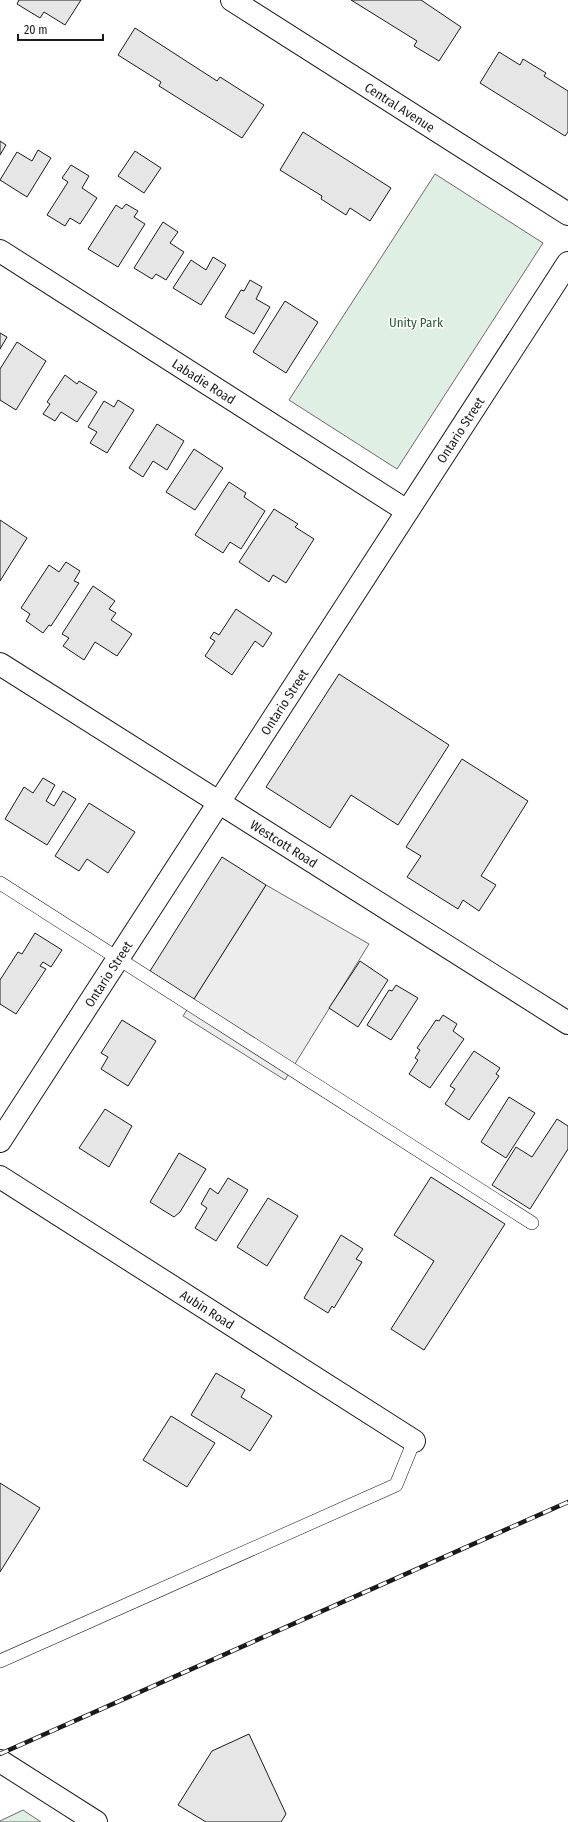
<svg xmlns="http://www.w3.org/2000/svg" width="568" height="1822" font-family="'Fira Sans Condensed',sans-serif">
<rect width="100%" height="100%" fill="#fff"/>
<g fill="#e0efe3" stroke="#6a6a6a">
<polygon points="435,174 543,243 397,469 289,400"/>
<polygon points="23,1810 41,1822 0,1822 0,1821"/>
</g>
<polygon fill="#ededed" stroke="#6a6a6a" points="266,885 369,944 285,1080 183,1016"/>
<g fill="#e6e6e6" stroke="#1a1a1a">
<polygon points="19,0 81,0 65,25 44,12 40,18 17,4"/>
<polygon points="351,0 421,0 461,27 439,61 414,46 417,41"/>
<polygon points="135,28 217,81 220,77 264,105 242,138 159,86 161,82 118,55"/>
<polygon points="499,52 520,65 523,59 546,73 544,76 568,91 568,132 565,136 480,83"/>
<polygon points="303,132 391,188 370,221 350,208 346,215 321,199 322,196 280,170"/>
<polygon points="0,141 6,145 0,155"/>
<polygon points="38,150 51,158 27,197 0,180 17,152 32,161"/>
<polygon points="135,151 161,168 144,193 118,176"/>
<polygon points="71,165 89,176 82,188 97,198 80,224 70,218 65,226 47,215 68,182 62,178"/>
<polygon points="126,204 138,211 134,217 145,224 118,267 88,249 116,205 122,209"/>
<polygon points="163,222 178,232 170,243 184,252 166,280 156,274 152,279 134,268"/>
<polygon points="213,257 226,265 201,305 173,288 191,260 206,270"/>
<polygon points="250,280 262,287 256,299 270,307 254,334 225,317 241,290 244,291"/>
<polygon points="285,301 318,322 286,373 253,352"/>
<polygon points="0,333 7,337 0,349"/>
<polygon points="17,342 46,361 16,410 0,400 0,369"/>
<polygon points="65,375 77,384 79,381 97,392 77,422 61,412 55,421 43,414 50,404 47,402"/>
<polygon points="118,400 134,410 107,453 90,443 97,432 88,427 104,401 114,407"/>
<polygon points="157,424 184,441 167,470 153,461 143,477 129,468"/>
<polygon points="194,449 223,468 195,510 166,492"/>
<polygon points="229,482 246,493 244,497 265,511 241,549 230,542 223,553 195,535"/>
<polygon points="274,509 298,524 295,527 314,539 286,583 273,575 269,582 239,562"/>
<polygon points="0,520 27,538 0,581"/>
<polygon points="66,562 80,571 74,581 79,583 51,626 49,625 43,633 26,621 30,614 21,608 49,565 59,572"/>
<polygon points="93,586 115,601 109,609 116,613 111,620 132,634 117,656 95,642 84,660 63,646 69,638 62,634"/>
<polygon points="236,609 272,633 263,647 255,641 232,675 205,656 215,641 210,638 214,632 219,635"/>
<polygon points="339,674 449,745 398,825 351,795 330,828 266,787"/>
<polygon points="462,759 528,801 481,876 496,885 479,911 463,900 458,909 407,877 421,856 406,847"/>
<polygon points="43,778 55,785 46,801 54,806 63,791 76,799 47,845 5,819 24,787 33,793"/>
<polygon points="89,803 135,832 108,873 87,859 79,871 55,856"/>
<polygon points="222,857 266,885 194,999 150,971"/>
<polygon points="35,933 62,950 51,967 43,962 40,966 46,969 16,1014 0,1004 0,980 18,952 22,954"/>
<polygon points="360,961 388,980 358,1027 329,1008"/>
<polygon points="396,985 418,998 391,1040 367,1025 389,990 392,991"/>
<polygon points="443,1015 457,1024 453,1031 464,1039 430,1088 409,1074 418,1060 415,1058 420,1050 417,1048 436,1020 439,1021"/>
<polygon points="122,1020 156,1041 128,1086 101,1069 108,1057 101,1053"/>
<polygon points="474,1051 500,1068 496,1074 499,1076 469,1120 445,1104 455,1089 450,1086"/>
<polygon points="509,1097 535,1113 506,1158 481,1142"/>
<polygon points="105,1109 132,1126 109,1167 79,1148"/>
<polygon points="557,1119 568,1126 568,1149 530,1209 492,1185 516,1147 532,1157"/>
<polygon points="179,1153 206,1169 180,1212 174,1217 150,1202"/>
<polygon points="431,1177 505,1224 424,1350 391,1329 434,1261 394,1235"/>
<polygon points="228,1178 248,1190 216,1241 195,1228 207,1208 201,1204 210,1188 218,1194"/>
<polygon points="268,1198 298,1216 267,1266 237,1247"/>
<polygon points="341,1235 363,1249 356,1259 362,1262 334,1308 332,1306 328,1313 304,1298"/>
<polygon points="216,1373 245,1390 241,1397 272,1416 250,1451 191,1415"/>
<polygon points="171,1416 215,1443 187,1487 143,1460"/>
<polygon points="0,1483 40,1508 0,1572"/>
<polygon points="249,1734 286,1814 281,1822 206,1822 178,1805 212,1751"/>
</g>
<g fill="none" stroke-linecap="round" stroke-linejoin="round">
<defs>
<g id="lane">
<polyline points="0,883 532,1223"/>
<polyline points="0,1661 396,1485 414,1441"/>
</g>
<g id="street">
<path id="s1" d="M232,0L568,214"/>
<path id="s2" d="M0,251L407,511"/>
<path id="s3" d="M0,664L568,1023"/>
<path id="s4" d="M0,1141L568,263"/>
<path id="s5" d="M0,1177L414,1441"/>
<polyline points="0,1761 96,1822"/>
</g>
</defs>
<use href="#lane" stroke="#1a1a1a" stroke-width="14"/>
<use href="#street" stroke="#1a1a1a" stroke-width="24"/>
<use href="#lane" stroke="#fff" stroke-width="13"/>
<use href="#street" stroke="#fff" stroke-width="22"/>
<defs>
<polyline id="rail" points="0,1754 568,1502"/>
</defs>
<use href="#rail" stroke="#1a1a1a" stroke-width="4.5"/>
<use href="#rail" stroke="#fff" stroke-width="3" stroke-dasharray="9" stroke-linecap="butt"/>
</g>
<g text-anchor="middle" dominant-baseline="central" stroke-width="3" stroke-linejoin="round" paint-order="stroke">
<g font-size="13" fill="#1a1a1a" stroke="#fff">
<text stroke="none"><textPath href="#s1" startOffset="199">Central Avenue</textPath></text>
<text stroke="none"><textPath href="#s2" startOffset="242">Labadie Road</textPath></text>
<text stroke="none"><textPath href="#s4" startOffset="847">Ontario Street</textPath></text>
<text stroke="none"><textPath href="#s4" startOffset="523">Ontario Street</textPath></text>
<text stroke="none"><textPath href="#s3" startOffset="336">Westcott Road</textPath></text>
<text stroke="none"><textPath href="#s4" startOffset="199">Ontario Street</textPath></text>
<text stroke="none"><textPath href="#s5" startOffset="246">Aubin Road</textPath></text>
</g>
<g font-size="13" fill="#2b5a34" stroke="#fff">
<text x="416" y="322">Unity Park</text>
</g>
</g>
<path d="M18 34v6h85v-6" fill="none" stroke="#1a1a1a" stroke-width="2"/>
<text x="24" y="34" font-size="12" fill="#1a1a1a" stroke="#ffffff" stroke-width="3" paint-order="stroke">20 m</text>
</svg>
